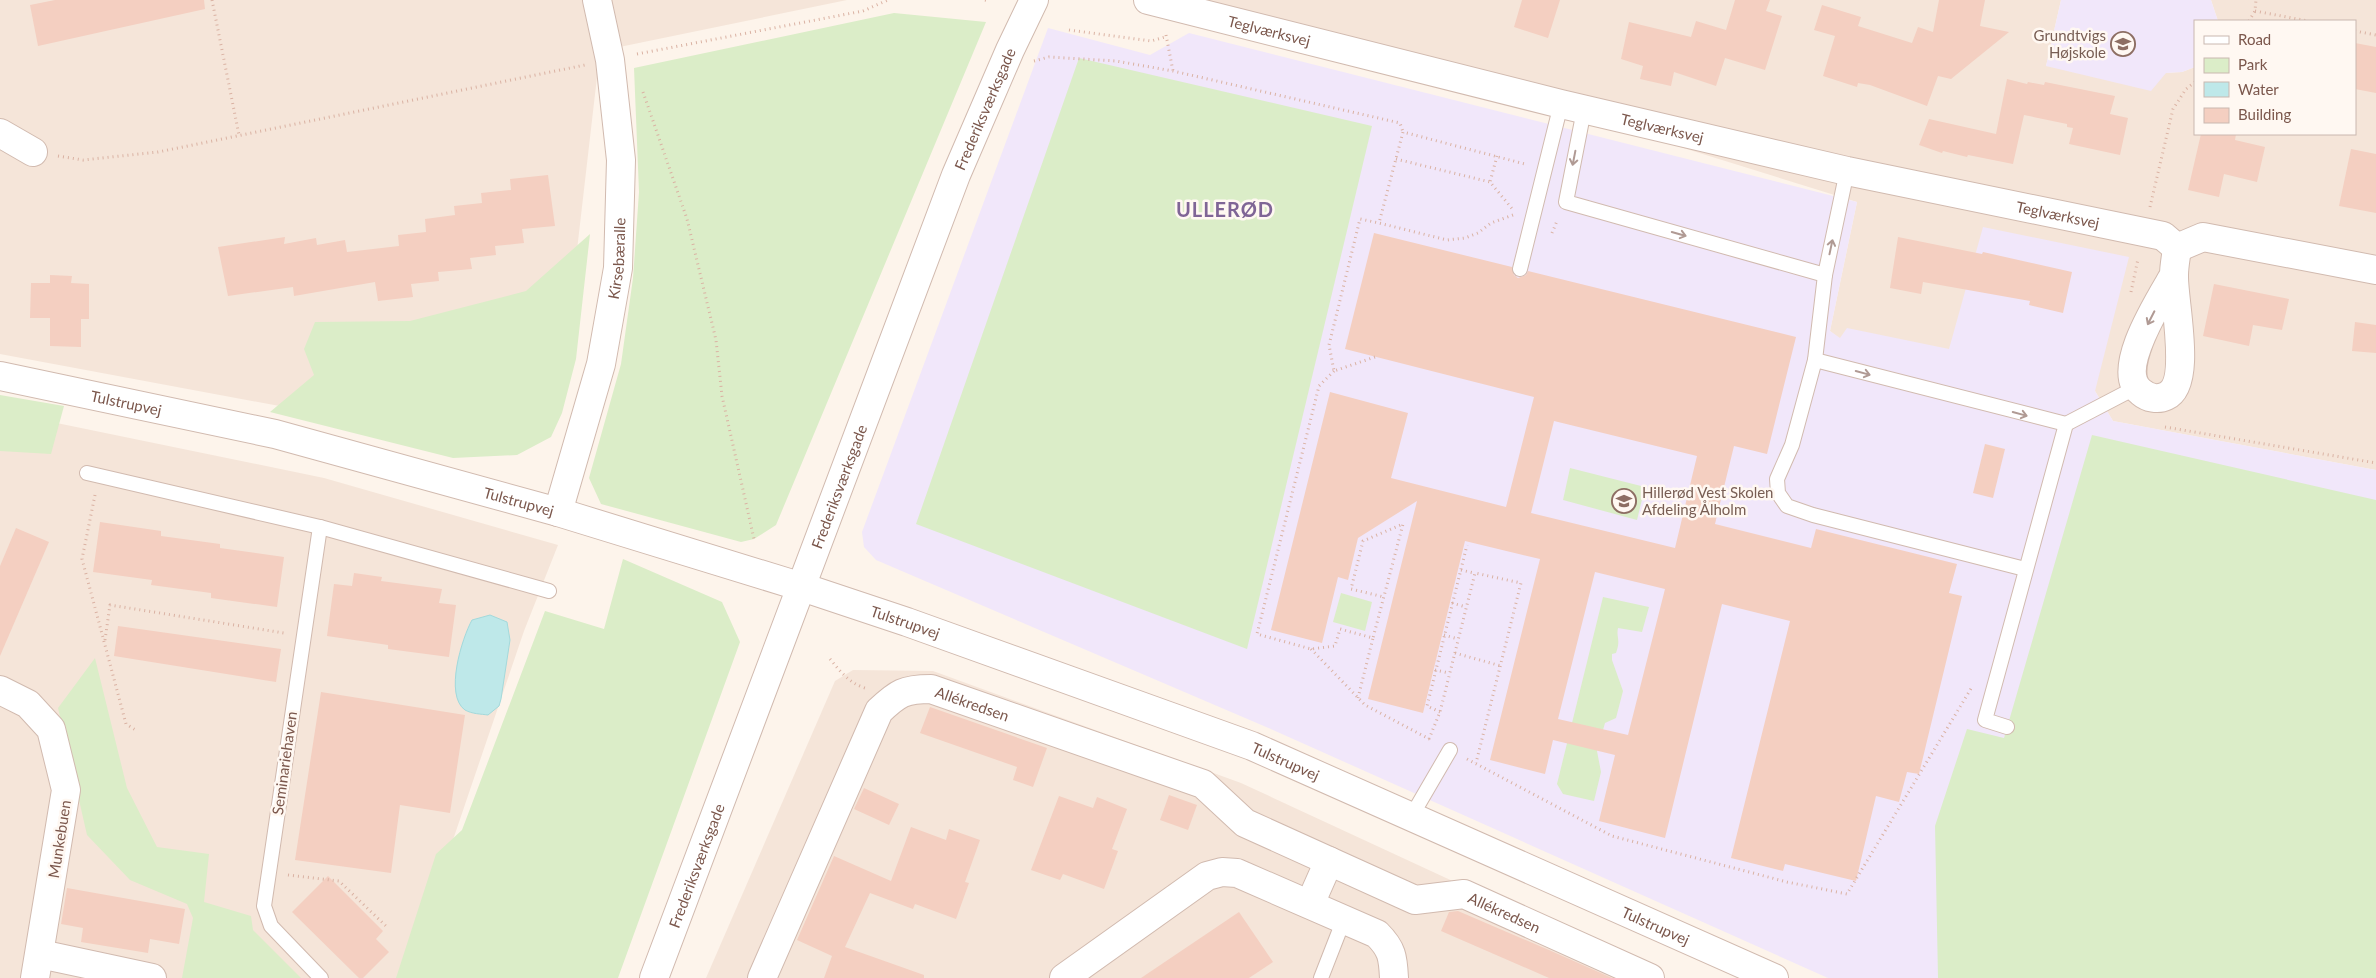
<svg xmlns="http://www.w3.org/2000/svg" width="2376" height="978" font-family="Lato,sans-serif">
<rect width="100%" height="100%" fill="#fdf4eb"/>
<g fill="#f5e5d9">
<polygon points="0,0 847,0 600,51 565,354 403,429 0,354"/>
<polygon points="1207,0 2061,0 2046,66 2166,73 2182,72 2195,67 2195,134 2355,134 2355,21 2218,21 2211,0 2376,0 2376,470 2113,421 2095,391 1840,339 1830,331 1857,202"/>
<polygon points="47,421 324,478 558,545 524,631 406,978 0,978 0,444"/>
<polygon points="853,670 933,671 1241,783 1662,978 706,978 835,681"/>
</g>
<g fill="#f1e7fa">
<polygon points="2061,0 2211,0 2218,21 2195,21 2195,67 2182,72 2166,73 2151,91 2046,66"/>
<polygon points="1048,28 1150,55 1189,33 1857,202 1830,331 1840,338 1847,328 1949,349 1983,227 2129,257 2095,391 2113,421 2376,470 2376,978 1828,978 1273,730 876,560 864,547 862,532"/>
</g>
<g fill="#dbedc8">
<polygon points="894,13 986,22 776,525 754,539 741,542 601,504 589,478 621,364 633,278 639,192 634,68"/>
<polygon points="1079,58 1372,126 1247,649 916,524"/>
<polygon points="590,234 576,359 562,413 551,437 517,455 453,458 270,412 314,375 304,349 315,322 410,321 526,291"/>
<polygon points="0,395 64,406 51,454 0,451"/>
<polygon points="2092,435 2376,500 2376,978 1938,978 1935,826 1967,729 2004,738"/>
<polygon points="1570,468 1645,487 1637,520 1563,500"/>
<polygon points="623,559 722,602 740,642 618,978 396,978 436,854 462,830 545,611 604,629"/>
<polygon points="1341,593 1372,602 1365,631 1333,622"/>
<path d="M1603,597L1649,607L1642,632L1618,628C1616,638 1621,639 1616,653L1612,654V660L1623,691L1616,718L1605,723L1597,751L1601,772L1594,801L1563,794L1557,784Z"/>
<polygon points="95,658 127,788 157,847 209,854 204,902 251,916 253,930 301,978 182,978 193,918 187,904 130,880 87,835 58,708"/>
</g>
<path fill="#bee8e9" stroke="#a3d9db" d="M490,615L507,622L510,640L501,699L499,706L488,715C481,714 472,714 465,710C444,695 462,638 472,620Z"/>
<g fill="#f4cfc1" fill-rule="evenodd">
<polygon points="55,0 204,0 205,9 38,46 30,5"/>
<polygon points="1522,0 1560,0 1548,38 1514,27"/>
<polygon points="1735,0 1770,0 1766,11 1782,16 1765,70 1725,58 1716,86 1674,72 1671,86 1640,79 1643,66 1621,59 1629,22 1691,37 1696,21 1726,30"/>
<polygon points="1939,0 1985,0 1980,26 2009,32 1951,79 1938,76 1927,106 1870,85 1858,83 1857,87 1823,76 1835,36 1814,30 1822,5 1861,17 1858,26 1912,43 1918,27 1933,32"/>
<polygon points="2355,43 2376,47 2376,93 2355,89"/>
<polygon points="2007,79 2027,84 2028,82 2044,85 2045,82 2115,96 2110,114 2128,118 2120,155 2069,144 2073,128 2067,127 2067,124 2024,115 2013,164 1968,155 1967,157 1943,151 1942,153 1919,145 1929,119 1996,134"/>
<polygon points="2201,134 2236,134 2235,140 2265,147 2257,182 2224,174 2219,197 2188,190"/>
<polygon points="2351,149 2376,154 2376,213 2339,206"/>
<polygon points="548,175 555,226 522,229 524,243 495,246 496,255 470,258 472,269 438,272 439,281 411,284 413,297 378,301 375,282 294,296 293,287 228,296 218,247 285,237 284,244 316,238 317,245 345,240 347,252 399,246 398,235 426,232 425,219 455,215 454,206 482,203 481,193 511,190 510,179"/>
<path d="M1374,233L1512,267L1514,275L1518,278L1526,275L1528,271L1796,337L1767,454L1734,446L1715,524L1811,548L1816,529L1957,564L1949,593L1962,596L1919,774L1907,772L1899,802L1876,796L1856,881L1785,864L1783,871L1731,858L1790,621L1722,604L1665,838L1599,821L1615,755L1553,740L1545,774L1490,760L1540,559L1465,541L1423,713L1368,699L1417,501L1358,538L1348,580L1338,577L1322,643L1271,630L1330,392L1408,413L1391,478L1506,507L1534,397L1345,349ZM1554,421L1697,456L1675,548L1531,513ZM1595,572L1665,589L1628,735L1558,719Z"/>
<polygon points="1898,237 1982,254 1983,252 2072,272 2063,313 2029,305 2030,301 1923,282 1921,294 1890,288"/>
<polygon points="50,275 72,276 71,283 89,284 89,319 81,319 81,347 50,346 50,318 30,318 31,283 50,283"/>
<polygon points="2214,284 2289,299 2282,330 2253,325 2249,346 2203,336"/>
<polygon points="2355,322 2376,325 2376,353 2352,351"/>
<polygon points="1985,444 2005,449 1993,498 1973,493"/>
<polygon points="100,522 161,531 161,536 220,544 220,548 284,557 277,607 211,598 211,593 151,585 152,580 93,572"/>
<polygon points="16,528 49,542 0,656 0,566"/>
<polygon points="354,573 382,577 381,581 442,589 439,603 456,605 449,657 388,649 388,645 327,636 334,584 352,586"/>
<polygon points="118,626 281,649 276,682 114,656"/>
<polygon points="321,692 465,715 450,813 400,805 391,873 295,860"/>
<polygon points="930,707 1047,748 1033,787 1013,780 1017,767 920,733"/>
<polygon points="864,788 899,804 889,825 854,809"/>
<polygon points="1169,795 1197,805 1188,830 1160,820"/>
<polygon points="1059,796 1093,808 1097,797 1127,809 1112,849 1118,851 1104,889 1063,874 1060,880 1031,870"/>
<polygon points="911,827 946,840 949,829 980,840 965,882 969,883 956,919 915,904 913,909 870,893 845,947 924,975 924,978 824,978 832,956 797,940 834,856 891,881"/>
<polygon points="328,876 383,931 376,939 389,952 363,978 359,978 292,912"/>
<polygon points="67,888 185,909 179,944 150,939 148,953 81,942 83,928 61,924"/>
<polygon points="1458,911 1549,950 1612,978 1549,978 1441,931 1449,912"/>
<polygon points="1239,912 1273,962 1249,978 1141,978"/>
</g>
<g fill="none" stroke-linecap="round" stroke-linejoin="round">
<defs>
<g id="service">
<polyline points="1584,110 1566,202 1825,275 1847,171"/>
<polyline points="1520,269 1561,104"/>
<polyline points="1825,275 1815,360 1792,445 1777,479 1778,493 1787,506 1813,515 2025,569"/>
<polyline points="1815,360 2066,424 2135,388"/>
<polyline points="87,473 320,527 549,591"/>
<polyline points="320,527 264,906 271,926 321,978"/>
<polyline points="2007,727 1985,720 2066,424"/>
<polyline points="1411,817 1450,750"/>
<polyline points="1321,978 1344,919"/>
</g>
<g id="minor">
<path id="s1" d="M1148,0L1561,104L1847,171L2163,236L2177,248C2176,257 2174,266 2174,275C2173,300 2193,384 2166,396C2158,400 2148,398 2141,392C2113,371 2161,298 2174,275"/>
<polyline points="0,133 33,152"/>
<polyline points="2177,248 2203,237 2376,270"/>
<polyline points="0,690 28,704 51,729 66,790 35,978"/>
<polyline points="1310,904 1329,861"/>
<polyline points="40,954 152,978"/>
<path id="s2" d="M762,978L879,711C898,693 904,689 931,689L1203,784L1245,823L1415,900L1464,894L1650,978"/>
<path d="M1064,978L1207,876L1222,872L1237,873L1377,934C1392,949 1393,957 1394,978"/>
</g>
<g id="tertiary">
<path id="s3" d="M0,376L275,434L558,512L802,587L907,622L1252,746L1774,978"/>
<path id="s4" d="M558,512L601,364L618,268L621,160L610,60L597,0"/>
<path id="s5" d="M654,978L956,175L1010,50L1034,0"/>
</g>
</defs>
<use href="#service" stroke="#d1baaf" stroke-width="16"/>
<use href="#minor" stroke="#d1baaf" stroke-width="30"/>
<use href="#tertiary" stroke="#d1baaf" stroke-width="30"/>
<g stroke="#dab2a3" stroke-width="3" stroke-dasharray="1 4" stroke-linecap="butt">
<polyline points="212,0 239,135"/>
<polyline points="985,0 989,1"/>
<polyline points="2255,11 2308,21"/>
<polyline points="2249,21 2255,11 2256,0"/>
<polyline points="1069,30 1151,41 1165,37"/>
<polyline points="2355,31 2376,35"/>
<polyline points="1166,35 1173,71"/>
<polyline points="637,54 863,11 888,0"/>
<polyline points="1034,61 1049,57 1116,61 1173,71 1400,123 1403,132"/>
<polyline points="643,92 687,219 716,340 722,396 754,539"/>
<polyline points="58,156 83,160 158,152 585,65"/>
<polyline points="1497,156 1490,182 1514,211"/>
<polyline points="1396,159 1490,182"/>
<polyline points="2150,207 2173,109 2186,89 2195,82"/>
<polyline points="1513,215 1491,223 1478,233 1465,238 1447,240 1379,223 1403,132 1525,164"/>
<polyline points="1552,233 1557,221"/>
<polyline points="2131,292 2138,259"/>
<polyline points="1375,357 1334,371 1329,345 1360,219 1379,223"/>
<polyline points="1334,371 1319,386 1257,634 1311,649 1335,646 1340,629 1373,638 1403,524 1363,541 1351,589 1384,597"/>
<polyline points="2165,427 2376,463"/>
<polyline points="95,495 82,559 126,724 137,731"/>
<polyline points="1461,570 1474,573"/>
<polyline points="1452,603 1466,607"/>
<polyline points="1444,635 1458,639"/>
<polyline points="105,640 110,605 284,633"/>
<polyline points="1311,649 1365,705 1433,741"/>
<polyline points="1455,653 1501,666"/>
<path d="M830,659C840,671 849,683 865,688"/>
<polyline points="1435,670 1449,673"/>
<polyline points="1358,698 1373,638"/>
<polyline points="1440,712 1427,706 1467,545"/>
<polyline points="1429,739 1440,712 1475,573 1521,583 1476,763"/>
<polyline points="1467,759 1612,836 1787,882 1847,894 1972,687"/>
<polyline points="288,875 339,881 388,928"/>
</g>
<use href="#service" stroke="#fff" stroke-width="14"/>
<use href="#minor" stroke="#fff" stroke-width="28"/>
<use href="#tertiary" stroke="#fff" stroke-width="28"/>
</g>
<defs><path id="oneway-shaft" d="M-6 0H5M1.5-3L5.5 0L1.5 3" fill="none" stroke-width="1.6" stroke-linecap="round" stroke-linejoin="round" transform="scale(1.25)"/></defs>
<g stroke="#b09a94">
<use href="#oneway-shaft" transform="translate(1574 158) rotate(101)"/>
<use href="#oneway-shaft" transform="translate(1679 234) rotate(16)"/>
<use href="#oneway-shaft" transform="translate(1831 247) rotate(-78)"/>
<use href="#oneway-shaft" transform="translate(2151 318) rotate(117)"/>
<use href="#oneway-shaft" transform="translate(1863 373) rotate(15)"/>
<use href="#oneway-shaft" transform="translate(2020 414) rotate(15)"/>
</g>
<defs>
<symbol id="school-ring" viewBox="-11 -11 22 22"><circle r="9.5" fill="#fff8f2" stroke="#8d6e63" stroke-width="1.5"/><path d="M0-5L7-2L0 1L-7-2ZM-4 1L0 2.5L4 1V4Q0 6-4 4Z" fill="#8d6e63"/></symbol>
</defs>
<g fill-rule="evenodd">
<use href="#school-ring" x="2109" y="30" width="28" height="28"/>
<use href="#school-ring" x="1610" y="487" width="28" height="28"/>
</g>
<g text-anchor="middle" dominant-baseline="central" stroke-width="5" stroke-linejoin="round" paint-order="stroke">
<g font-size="15" fill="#7b574c" stroke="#fff8f2">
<text stroke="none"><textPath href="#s1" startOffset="125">Teglværksvej</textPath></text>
<text stroke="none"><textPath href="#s5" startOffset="930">Frederiksværksgade</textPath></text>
<text stroke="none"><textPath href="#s1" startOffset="530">Teglværksvej</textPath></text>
<text stroke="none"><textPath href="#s1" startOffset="935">Teglværksvej</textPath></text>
<text stroke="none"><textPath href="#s4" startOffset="261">Kirsebæralle</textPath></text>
<text stroke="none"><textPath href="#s3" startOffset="129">Tulstrupvej</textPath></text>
<text stroke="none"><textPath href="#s5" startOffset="525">Frederiksværksgade</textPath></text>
<text stroke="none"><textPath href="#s3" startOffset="534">Tulstrupvej</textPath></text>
<text stroke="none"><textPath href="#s3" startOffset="939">Tulstrupvej</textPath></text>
<text stroke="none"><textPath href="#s2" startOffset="394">Allékredsen</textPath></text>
<text stroke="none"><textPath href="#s3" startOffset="1344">Tulstrupvej</textPath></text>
<text transform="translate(284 763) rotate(-82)">Seminariehaven</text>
<text transform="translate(59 839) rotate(-81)">Munkebuen</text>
<text stroke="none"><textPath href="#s5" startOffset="120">Frederiksværksgade</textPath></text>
<text stroke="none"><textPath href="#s2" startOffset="976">Allékredsen</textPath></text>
<text stroke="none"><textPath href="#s3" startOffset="1749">Tulstrupvej</textPath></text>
</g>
<g font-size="15" fill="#785e54" stroke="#fff8f2" text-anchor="end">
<text x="2106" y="35">Grundtvigs<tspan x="2106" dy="17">Højskole</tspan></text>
<text x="1642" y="492" text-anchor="start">Hillerød Vest Skolen<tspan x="1642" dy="17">Afdeling Ålholm</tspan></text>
</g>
<g font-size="20" font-weight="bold" letter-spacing="1" fill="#7f6596" stroke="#fff8f2">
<text x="1225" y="209">ULLERØD</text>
</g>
</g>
<rect x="2194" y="20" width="162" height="115" fill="#fff8f2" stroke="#cab8b0"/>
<rect x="2204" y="36" width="25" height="8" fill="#ffffff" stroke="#cab8b0"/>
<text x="2238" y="45" font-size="15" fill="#7b574c">Road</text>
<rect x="2204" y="58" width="25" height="15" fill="#dbedc8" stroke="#cab8b0"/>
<text x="2238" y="70" font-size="15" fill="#7b574c">Park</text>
<rect x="2204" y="82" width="25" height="15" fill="#bee8e9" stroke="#cab8b0"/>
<text x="2238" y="95" font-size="15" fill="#7b574c">Water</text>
<rect x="2204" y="108" width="25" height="15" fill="#f4cfc1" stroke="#cab8b0"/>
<text x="2238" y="120" font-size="15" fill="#7b574c">Building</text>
</svg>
